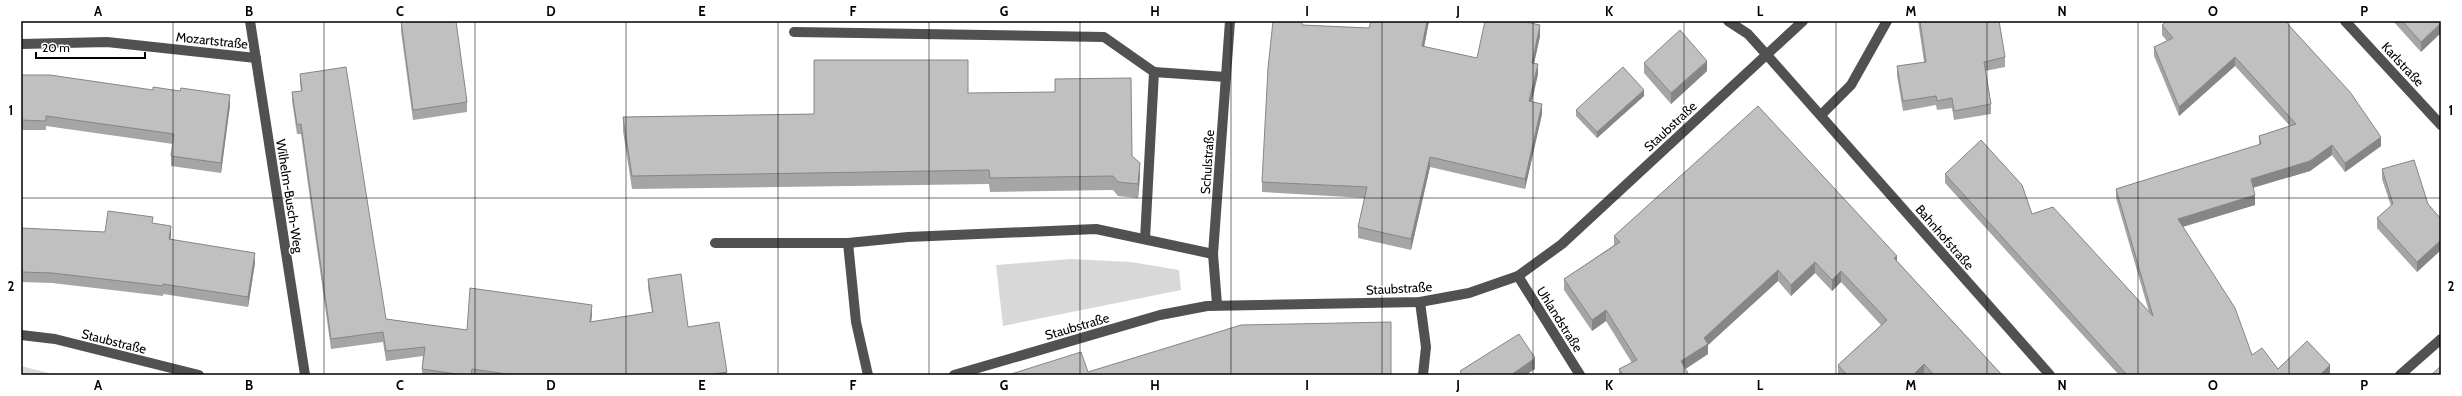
<svg xmlns="http://www.w3.org/2000/svg" width="2462" height="396" font-family="Cabin,sans-serif">
<rect width="100%" height="100%" fill="#fff"/>
<g fill="#d8d8d8">
<polygon points="1070,259 1131,262 1179,270 1181,290 1003,326 996,265"/>
<polygon points="21,366 57,375 21,375"/>
</g>
<g fill="none" stroke-linecap="round" stroke-linejoin="round">
<g stroke="#515151" stroke-width="10">
<polyline points="250,21 305,375"/>
<polyline points="1728,21 1748,34 1766,54 2050,375"/>
<polyline points="2345,21 2441,125"/>
<polyline points="794,32 1104,37 1154,72 1145,239"/>
<polyline points="21,44 107,42 256,58"/>
<polyline points="1154,72 1226,77"/>
<polyline points="1821,115 1851,85 1887,21"/>
<polyline points="715,243 848,243 908,237 1096,229 1213,254"/>
<polyline points="848,243 856,322 868,375"/>
<polyline points="1518,276 1580,375"/>
<polyline points="1420,302 1426,347 1423,375"/>
<polyline points="1217,304 1213,254 1230,21"/>
<polyline points="21,335 55,339 199,375"/>
<polyline points="954,375 1160,315 1207,306 1420,302 1469,293 1518,276 1562,244 1803,21"/>
<polyline points="2400,375 2441,339"/>
</g>
</g>
<g fill="#a5a5a5">
<polygon points="401,21 467,102 467,112 413,120 401,31"/>
<polygon points="1429,21 1424,47 1477,58 1540,36 1534,63 1538,74 1532,102 1542,114 1525,189 1430,167 1411,250 1358,238 1358,227 1365,198 1262,192 1262,182 1303,25 1369,28"/>
<polygon points="1918,21 1999,21 2005,57 2005,67 1985,71 1991,104 1991,114 1954,120 1952,108 1937,110 1936,105 1903,111 1897,76 1897,66 1924,62"/>
<polygon points="2285,21 2381,146 2345,172 2332,155 2310,171 2253,188 2255,205 2183,227 2252,355 2278,369 2330,374 2330,375 2119,375 1945,183 1945,174 2032,214 2149,312 2116,198 2116,189 2259,145 2259,136 2290,126 2235,66 2179,116 2154,56 2154,47 2167,41 2162,35 2162,25"/>
<polygon points="2393,21 2441,21 2421,52"/>
<polygon points="1644,63 1707,71 1671,104 1644,73"/>
<polygon points="300,74 386,319 467,330 592,314 591,322 652,312 648,288 648,279 727,372 727,375 422,375 422,369 423,356 386,361 383,342 331,349 301,134 297,134 292,101 292,92 301,91 300,83"/>
<polygon points="21,75 230,105 221,173 171,166 171,156 173,144 46,126 46,130 21,130"/>
<polygon points="968,93 1132,156 1140,176 1138,198 1118,196 1113,190 990,192 989,184 632,189 623,131 623,117 814,114"/>
<polygon points="1644,96 1597,138 1576,116 1576,110"/>
<polygon points="2382,169 2428,204 2441,219 2441,250 2417,272 2377,228 2377,218 2391,206 2382,179"/>
<polygon points="153,223 171,236 170,239 255,263 248,307 163,294 163,296 52,283 21,282 21,228 105,232"/>
<polygon points="1614,236 1897,261 2002,375 1838,375 1838,365 1881,325 1841,282 1832,291 1815,273 1791,296 1778,281 1708,345 1708,354 1685,369 1689,375 1619,375 1619,369 1632,363 1606,321 1592,331 1564,290 1564,279 1614,245"/>
</g>
<g fill="#868686">
<polygon points="1427,21 1429,21 1422,57 1422,46"/>
<polygon points="2441,23 2441,33 2421,52 2421,42"/>
<polygon points="1540,25 1540,36 1532,73 1532,63"/>
<polygon points="2235,57 2235,66 2179,116 2179,107"/>
<polygon points="1707,61 1707,71 1671,104 1671,93"/>
<polygon points="1538,64 1538,74 1529,112 1529,101"/>
<polygon points="1644,90 1644,96 1597,138 1597,132"/>
<polygon points="230,95 230,105 221,173 221,163"/>
<polygon points="1542,104 1542,114 1525,189 1525,179"/>
<polygon points="2381,137 2381,146 2345,172 2345,163"/>
<polygon points="2332,145 2332,155 2310,171 2251,188 2251,179"/>
<polygon points="1430,157 1430,167 1411,250 1411,239"/>
<polygon points="1140,163 1140,176 1138,198 1138,184"/>
<polygon points="2255,195 2255,205 2178,228 2178,219"/>
<polygon points="171,226 171,236 169,249 169,239"/>
<polygon points="2441,240 2441,250 2417,272 2417,262"/>
<polygon points="255,253 255,263 248,307 248,297"/>
<polygon points="1897,256 1897,266 1894,258"/>
<polygon points="1815,262 1815,273 1791,296 1791,285"/>
<polygon points="1778,270 1778,281 1708,345 1708,354 1681,372 1681,361 1704,338"/>
<polygon points="1841,271 1841,282 1832,291 1832,280"/>
<polygon points="592,305 592,314 590,331 590,322"/>
<polygon points="1606,310 1606,321 1592,331 1592,320"/>
<polygon points="1535,358 1535,369 1526,375 1511,375"/>
<polygon points="1924,364 1924,375 1913,375"/>
<polygon points="2330,365 2330,375 2320,375"/>
</g>
<g fill="#c0c0c0" stroke="#868686">
<polygon points="401,21 456,21 467,102 413,110"/>
<polygon points="1273,21 1302,21 1302,25 1369,28 1371,21 1427,21 1422,46 1477,58 1485,21 1521,21 1540,25 1532,63 1538,64 1529,101 1542,104 1525,179 1430,157 1411,239 1358,227 1367,187 1262,182 1268,68"/>
<polygon points="1920,21 1999,21 2005,57 1984,62 1991,104 1954,111 1952,98 1937,101 1936,96 1903,101 1897,66 1926,62"/>
<polygon points="2167,21 2285,21 2350,92 2381,137 2345,163 2332,145 2310,161 2251,179 2255,195 2178,219 2235,308 2252,355 2262,348 2278,369 2307,341 2330,365 2320,375 2127,375 1945,174 1981,140 2022,185 2032,214 2053,207 2153,316 2116,189 2261,144 2259,136 2296,124 2235,57 2179,107 2154,47 2173,38 2162,25"/>
<polygon points="2402,21 2441,21 2441,23 2421,42"/>
<polygon points="1680,30 1707,61 1671,93 1644,63"/>
<polygon points="814,60 968,60 968,93 1055,92 1055,79 1131,78 1132,156 1140,163 1138,184 1118,182 1113,176 990,178 989,170 632,176 623,117 814,114"/>
<polygon points="346,67 386,319 467,330 470,288 592,305 590,322 653,312 648,279 681,274 688,327 719,322 727,372 707,375 514,375 472,369 471,375 464,375 422,369 425,347 386,351 383,332 331,339 301,124 297,125 292,92 302,91 300,74"/>
<polygon points="1623,67 1644,90 1597,132 1576,110"/>
<polygon points="21,75 50,75 153,90 153,87 180,91 181,88 230,95 221,163 171,156 174,134 46,116 46,121 21,120"/>
<polygon points="1758,106 1897,256 1894,258 2002,375 1934,375 1924,364 1913,375 1847,375 1838,365 1887,320 1841,271 1832,280 1815,262 1791,285 1778,270 1704,338 1708,344 1681,361 1689,375 1623,375 1619,369 1637,360 1606,310 1592,320 1564,279 1620,242 1614,236"/>
<polygon points="2414,160 2428,204 2441,219 2441,240 2417,262 2377,218 2393,204 2382,169"/>
<polygon points="108,211 153,217 152,223 171,226 169,239 255,253 248,297 163,284 163,286 52,273 21,272 21,228 105,232"/>
<polygon points="1391,322 1391,375 1008,375 1081,352 1088,372 1241,325"/>
<polygon points="1519,334 1535,358 1511,375 1462,375 1460,371"/>
<polygon points="2441,366 2441,375 2431,375"/>
</g>
<path fill="none" stroke="#000" stroke-width="1" stroke-opacity="0.55" d="M173,21V375M324,21V375M475,21V375M626,21V375M778,21V375M929,21V375M1080,21V375M1231,21V375M1382,21V375M1533,21V375M1684,21V375M1836,21V375M1987,21V375M2138,21V375M2289,21V375M21,198H2441"/>
<g text-anchor="middle" dominant-baseline="central" stroke-width="3" stroke-linejoin="round" paint-order="stroke">
<g font-size="13" fill="#000" stroke="#fff">
<text transform="translate(212 40) rotate(6)">Mozartstraße</text>
<text transform="translate(2403 64) rotate(47)">Karlstraße</text>
<text transform="translate(1670 126) rotate(-43)">Staubstraße</text>
<text transform="translate(1207 162) rotate(-86)">Schulstraße</text>
<text transform="translate(290 196) rotate(81)">Wilhelm-Busch-Weg</text>
<text transform="translate(1945 237) rotate(49)">Bahnhofstraße</text>
<text transform="translate(1399 288) rotate(-3)">Staubstraße</text>
<text transform="translate(1560 319) rotate(58)">Uhlandstraße</text>
<text transform="translate(1077 326) rotate(-16)">Staubstraße</text>
<text transform="translate(114 341) rotate(14)">Staubstraße</text>
</g>
</g>
<rect width="2462" height="396" fill="none" stroke="#ffffff" stroke-width="44"/>
<path d="M36 52v6h109v-6" fill="none" stroke="#000000" stroke-width="2"/>
<text x="42" y="52" font-size="12" fill="#000000" stroke="#ffffff" stroke-width="3" paint-order="stroke">20 m</text>
<rect x="22" y="22" width="2418" height="352" fill="none" stroke="#000" stroke-width="1.5"/>
<g font-size="13" text-anchor="middle" font-weight="bold" fill="#000">
<text x="98" y="16">A</text>
<text x="249" y="16">B</text>
<text x="400" y="16">C</text>
<text x="551" y="16">D</text>
<text x="702" y="16">E</text>
<text x="853" y="16">F</text>
<text x="1004" y="16">G</text>
<text x="1155" y="16">H</text>
<text x="1307" y="16">I</text>
<text x="1458" y="16">J</text>
<text x="1609" y="16">K</text>
<text x="1760" y="16">L</text>
<text x="1911" y="16">M</text>
<text x="2062" y="16">N</text>
<text x="2213" y="16">O</text>
<text x="2364" y="16">P</text>
<text x="11" y="115">1</text>
<text x="2451" y="115">1</text>
<text x="11" y="291">2</text>
<text x="2451" y="291">2</text>
<text x="98" y="390">A</text>
<text x="249" y="390">B</text>
<text x="400" y="390">C</text>
<text x="551" y="390">D</text>
<text x="702" y="390">E</text>
<text x="853" y="390">F</text>
<text x="1004" y="390">G</text>
<text x="1155" y="390">H</text>
<text x="1307" y="390">I</text>
<text x="1458" y="390">J</text>
<text x="1609" y="390">K</text>
<text x="1760" y="390">L</text>
<text x="1911" y="390">M</text>
<text x="2062" y="390">N</text>
<text x="2213" y="390">O</text>
<text x="2364" y="390">P</text>
</g>
</svg>
